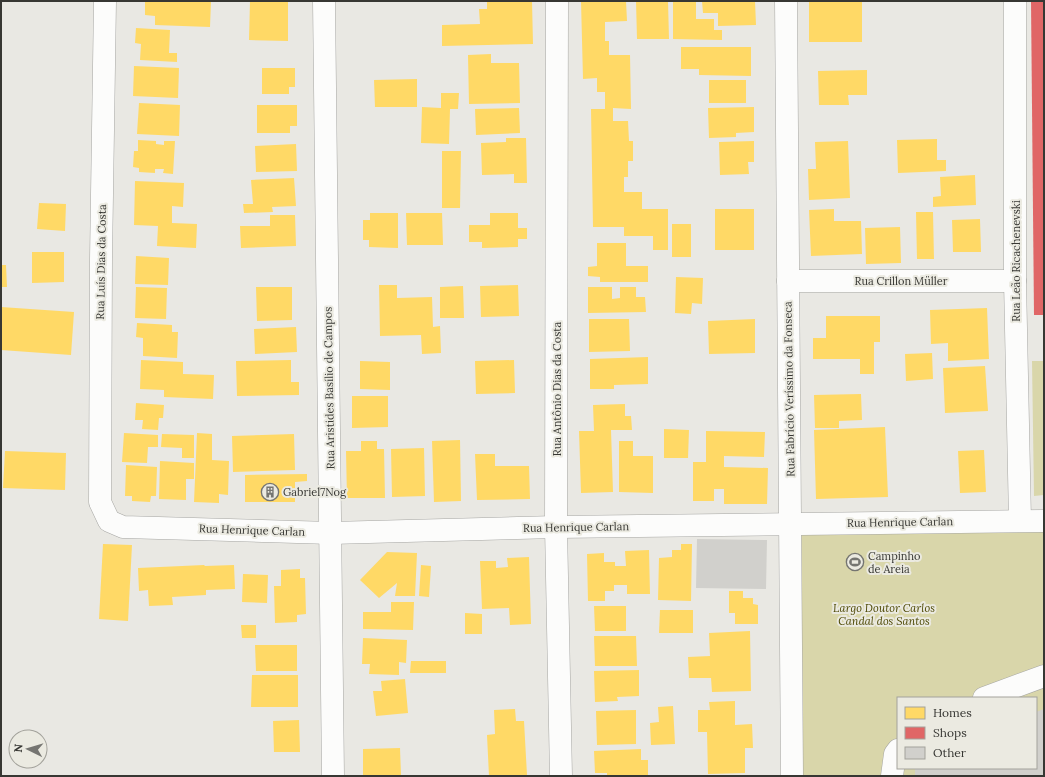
<svg xmlns="http://www.w3.org/2000/svg" width="1045" height="777" font-family="Lora,serif">
<rect width="100%" height="100%" fill="#e9e8e3"/>
<g fill="#d9d6aa" fill-rule="evenodd">
<polygon points="1032,361 1044,361 1044,495 1034,496"/>
<path d="M1044,529V776H799L798,530ZM898,698H1036V768H898Z"/>
</g>
<g fill="#ffd966">
<polygon points="145,1 211,1 210,27 155,25 155,16 145,15"/>
<polygon points="250,1 288,1 288,41 249,40"/>
<polygon points="487,1 532,1 533,44 442,46 442,25 480,24 479,9 487,9"/>
<polygon points="581,1 626,1 627,21 605,22 605,41 609,41 609,55 630,55 631,109 613,108 613,121 628,121 629,141 633,141 633,161 628,161 628,177 624,177 624,192 642,192 642,209 668,209 668,250 653,250 653,236 624,236 624,227 593,227 591,109 605,109 605,92 597,92 597,78 583,79"/>
<polygon points="636,1 668,1 669,39 637,39"/>
<polygon points="673,1 696,1 696,19 714,19 714,30 722,30 722,40 673,39"/>
<polygon points="702,1 755,1 756,25 718,26 718,13 703,13"/>
<rect x="809" y="1" width="53" height="41"/>
<polygon points="136,28 170,30 169,53 177,53 177,62 140,60 141,44 135,43"/>
<polygon points="681,47 751,47 751,76 699,75 699,69 681,69"/>
<polygon points="491,54 491,63 519,63 520,103 469,104 468,55"/>
<polygon points="134,66 179,68 178,98 133,96"/>
<polygon points="262,68 295,68 295,87 289,87 289,94 262,94"/>
<polygon points="867,70 867,95 848,95 849,105 819,105 818,71"/>
<polygon points="417,79 417,107 375,107 374,80"/>
<rect x="709" y="80" width="37" height="23"/>
<polygon points="441,93 459,93 458,109 450,109 449,144 421,143 422,107 441,108"/>
<polygon points="139,103 180,105 179,136 137,134"/>
<polygon points="257,105 297,105 297,126 290,126 290,133 257,133"/>
<polygon points="754,107 754,132 736,133 736,137 709,138 708,108"/>
<polygon points="519,108 520,133 476,135 475,109"/>
<polygon points="506,138 526,138 527,183 514,183 514,174 482,175 481,143 506,142"/>
<polygon points="937,139 937,160 946,160 946,171 898,173 897,140"/>
<polygon points="138,140 156,141 156,144 164,145 164,141 175,141 173,174 163,173 164,169 155,169 155,173 139,172 139,168 133,167 134,151 138,151"/>
<polygon points="754,141 754,162 748,162 749,174 720,175 719,142"/>
<polygon points="848,141 850,198 809,200 808,169 816,169 815,142"/>
<polygon points="296,144 297,171 256,172 255,146"/>
<polygon points="442,151 461,151 460,208 442,208"/>
<polygon points="975,175 976,205 933,207 933,197 941,196 940,177"/>
<polygon points="294,178 296,206 272,207 273,212 244,213 243,204 253,204 251,180"/>
<polygon points="135,181 184,183 183,207 172,206 172,223 197,224 196,248 157,246 158,226 134,225"/>
<polygon points="39,203 66,204 65,231 37,229"/>
<rect x="715" y="209" width="39" height="41"/>
<polygon points="834,209 834,221 861,221 862,254 811,256 809,210"/>
<polygon points="916,212 933,212 934,259 917,259"/>
<polygon points="370,213 398,213 398,248 369,247 369,240 363,240 363,220 370,220"/>
<polygon points="406,213 442,213 443,245 407,245"/>
<polygon points="490,213 518,213 518,228 527,228 527,239 518,239 518,247 482,248 482,242 469,242 469,225 490,225"/>
<polygon points="270,215 295,215 296,246 241,248 240,226 270,226"/>
<polygon points="980,219 981,252 953,252 952,220"/>
<rect x="672" y="224" width="19" height="33"/>
<polygon points="900,227 901,263 866,264 865,228"/>
<polygon points="597,243 626,243 626,266 648,266 648,282 600,282 600,277 588,276 588,267 597,266"/>
<polygon points="32,252 64,252 64,282 32,283"/>
<polygon points="136,256 169,258 168,285 135,284"/>
<polygon points="1,265 6,265 7,287 1,287"/>
<polygon points="676,277 703,278 702,304 692,303 691,314 675,313"/>
<polygon points="379,285 397,285 397,298 432,297 433,327 440,326 441,353 422,354 421,335 380,336"/>
<polygon points="518,285 519,316 481,317 480,286"/>
<polygon points="463,286 464,318 440,318 440,287"/>
<polygon points="136,287 167,288 166,319 135,318"/>
<polygon points="256,287 292,287 292,320 257,321"/>
<polygon points="588,287 612,287 612,299 620,298 620,287 636,287 636,297 645,297 646,312 588,313"/>
<polygon points="1,307 74,312 71,355 1,350"/>
<polygon points="987,308 989,359 948,361 948,343 931,344 930,310"/>
<polygon points="826,316 880,316 880,342 874,342 874,374 860,374 860,359 813,359 813,338 826,338"/>
<polygon points="589,319 629,319 630,351 589,352"/>
<polygon points="755,319 755,353 709,354 708,321"/>
<polygon points="137,323 172,325 172,332 178,332 177,358 143,356 143,338 136,337"/>
<polygon points="296,327 297,352 255,354 254,329"/>
<polygon points="932,353 933,379 906,381 905,354"/>
<polygon points="648,357 648,384 614,385 614,389 590,389 590,359"/>
<polygon points="141,360 183,362 183,374 214,375 213,399 164,397 164,390 140,389"/>
<polygon points="291,360 291,382 299,382 299,395 237,396 236,361"/>
<polygon points="514,360 515,393 476,394 475,361"/>
<polygon points="360,361 390,362 390,390 360,389"/>
<polygon points="985,366 988,411 945,413 943,368"/>
<polygon points="861,394 862,420 839,421 839,428 815,428 814,395"/>
<polygon points="352,396 388,396 388,427 352,428"/>
<polygon points="136,403 164,405 163,418 159,418 158,430 142,429 143,420 135,420"/>
<polygon points="625,404 625,416 631,416 632,430 611,430 613,492 581,493 579,431 594,431 593,405"/>
<polygon points="885,427 888,497 816,499 814,430"/>
<polygon points="664,429 689,430 688,458 664,458"/>
<polygon points="706,431 765,432 764,457 724,456 724,467 768,468 767,504 724,504 724,489 714,489 714,501 693,501 693,462 706,462"/>
<polygon points="124,433 158,435 158,447 148,447 147,463 122,462"/>
<polygon points="197,433 212,434 212,460 229,461 228,495 219,494 219,503 194,502"/>
<polygon points="162,434 194,435 194,458 182,458 182,448 161,447"/>
<polygon points="294,434 295,470 233,472 232,436"/>
<polygon points="460,440 461,501 434,502 432,441"/>
<polygon points="361,441 377,441 377,449 384,449 385,498 347,498 346,451 361,451"/>
<polygon points="619,441 633,441 633,456 653,456 653,493 619,492"/>
<polygon points="424,448 425,496 392,497 391,449"/>
<polygon points="984,450 986,492 960,493 958,451"/>
<polygon points="5,451 66,453 65,490 3,488"/>
<polygon points="475,454 495,454 495,466 529,466 530,499 477,500"/>
<polygon points="160,461 194,463 194,479 186,479 186,500 159,499"/>
<polygon points="126,465 157,467 156,496 151,496 150,502 132,501 132,496 125,496"/>
<polygon points="307,474 307,481 295,482 295,502 245,502 245,475"/>
<polygon points="103,544 132,545 128,621 99,619"/>
<polygon points="681,544 692,544 691,601 658,600 659,558 672,557 672,550 681,550"/>
<polygon points="649,550 650,594 627,594 627,585 614,585 614,591 605,591 605,601 588,601 587,554 604,553 604,562 615,562 615,566 626,566 625,551"/>
<polygon points="387,552 417,553 415,596 395,596 397,583 379,598 360,580"/>
<polygon points="529,557 531,624 510,625 509,608 482,609 480,561 496,561 496,568 508,567 507,558"/>
<polygon points="204,565 205,566 234,565 235,589 206,590 206,595 172,597 173,605 149,606 148,590 139,591 138,568"/>
<polygon points="421,565 431,566 429,597 419,596"/>
<polygon points="300,569 300,578 305,578 306,614 297,615 297,622 275,623 274,586 281,586 281,570"/>
<polygon points="243,574 268,575 267,603 242,602"/>
<polygon points="729,591 743,591 743,598 753,598 753,604 758,605 758,624 735,624 735,613 729,613"/>
<polygon points="391,602 414,602 413,630 363,629 363,612 391,612"/>
<polygon points="594,606 626,606 626,631 595,631"/>
<polygon points="660,610 693,610 693,633 659,633"/>
<polygon points="465,613 482,614 482,634 465,634"/>
<polygon points="241,625 256,625 256,638 242,638"/>
<polygon points="750,631 751,691 712,692 711,678 689,678 688,657 710,656 709,633"/>
<polygon points="594,636 636,636 637,666 595,666"/>
<polygon points="363,638 407,640 406,663 399,662 399,675 369,674 370,664 362,664"/>
<polygon points="255,645 297,645 297,671 256,671"/>
<polygon points="411,661 446,661 446,673 410,673"/>
<polygon points="639,670 639,696 617,697 618,701 595,702 594,671"/>
<polygon points="252,675 298,675 298,707 251,707"/>
<polygon points="405,679 408,713 376,716 373,691 382,691 381,681"/>
<polygon points="735,701 735,725 752,724 753,748 745,748 745,773 708,774 707,732 698,732 698,710 710,710 709,702"/>
<polygon points="673,706 675,744 651,745 650,723 659,722 658,707"/>
<polygon points="515,709 516,721 524,721 527,775 489,776 487,735 495,734 494,710"/>
<polygon points="636,710 636,744 597,745 596,711"/>
<polygon points="299,720 300,752 274,752 273,721"/>
<polygon points="400,748 401,775 363,776 363,749"/>
<polygon points="641,749 641,760 648,760 648,776 607,776 607,773 595,773 594,751"/>
</g>
<polygon fill="#e06666" points="1031,1 1044,1 1044,315 1034,315"/>
<g fill="#d1d0cc">
<polygon points="697,539 767,540 766,589 696,588"/>
<polygon points="1044,709 1044,776 915,776 915,768 1036,768 1036,712"/>
</g>
<g fill="none" stroke-linecap="round" stroke-linejoin="round">
<defs>
<g id="minor">
<polyline points="105,1 101,259 100,502 109,521 123,527 331,533 556,527 1044,521"/>
<polyline points="324,1 333,776"/>
<polyline points="557,1 556,527 561,776"/>
<polyline points="786,1 792,776"/>
<polyline points="1015,1 1015,281 1020,520"/>
<polyline points="788,281 1015,281"/>
<polyline points="984,698 1044,676"/>
<polyline points="892,776 895,754 898,750"/>
</g>
</defs>
<use href="#minor" stroke="#a6a6a3" stroke-width="23"/>
<use href="#minor" stroke="#fcfcfb" stroke-width="22"/>
</g>
<defs>
<symbol id="building-ring" viewBox="-11 -11 22 22"><circle r="9.5" fill="#ebeae1" stroke="#757571" stroke-width="1.5"/><path d="M-4-6H4V6H1V3H-1V6H-4ZM-2.5-4.3h1.7v1.8h-1.7ZM.8-4.3h1.7v1.8H.8ZM-2.5-1h1.7V.8h-1.7ZM.8-1h1.7V.8H.8Z" fill="#757571"/></symbol>
<symbol id="stadium-ring" viewBox="-11 -11 22 22"><circle r="9.5" fill="#ebeae1" stroke="#757571" stroke-width="1.5"/><path d="M0-5a6.5 5 0 1 0 0 10a6.5 5 0 1 0 0-10ZM-3.5-1.8h7v3.6h-7Z" fill="#757571"/></symbol>
</defs>
<g fill-rule="evenodd">
<use href="#building-ring" x="260" y="482" width="20" height="20"/>
<use href="#stadium-ring" x="845" y="552" width="20" height="20"/>
</g>
<g text-anchor="middle" dominant-baseline="central" stroke-width="4" stroke-linejoin="round" paint-order="stroke">
<g font-size="11" fill="#373733" stroke="#ebeae1">
<text transform="translate(1016 261) rotate(-90)">Rua Leão Ricachenevski</text>
<text transform="translate(101 262) rotate(-89)">Rua Luís Dias da Costa</text>
<text x="901" y="281">Rua Crillon Müller</text>
<text transform="translate(329 388) rotate(-91)">Rua Aristides Basílio de Campos</text>
<text transform="translate(557 389) rotate(-90)">Rua Antônio Dias da Costa</text>
<text transform="translate(789 389) rotate(-91)">Rua Fabrício Veríssimo da Fonseca</text>
<text transform="translate(900 522) rotate(-1)">Rua Henrique Carlan</text>
<text transform="translate(576 527) rotate(-1)">Rua Henrique Carlan</text>
<text transform="translate(252 530) rotate(2)">Rua Henrique Carlan</text>
</g>
<g font-size="11" fill="#373733" stroke="#ebeae1" text-anchor="start">
<text x="283" y="492">Gabriel7Nog</text>
<text x="868" y="556">Campinho<tspan x="868" dy="13">de Areia</tspan></text>
</g>
<g font-size="11" font-style="italic" fill="#4d4803" stroke="#ebeae1">
<text x="884" y="608">Largo Doutor Carlos<tspan x="884" dy="13">Candal dos Santos</tspan></text>
</g>
</g>
<rect width="1045" height="777" fill="none" stroke="#373733" stroke-width="4"/>
<rect x="897" y="697" width="140" height="72" fill="#ebeae1" stroke="#a3a29b"/>
<rect x="905" y="707" width="20" height="12" fill="#ffd966" stroke="#a3a29b"/>
<text x="933" y="717" font-size="12" fill="#373733">Homes</text>
<rect x="905" y="727" width="20" height="12" fill="#e06666" stroke="#a3a29b"/>
<text x="933" y="737" font-size="12" fill="#373733">Shops</text>
<rect x="905" y="747" width="20" height="12" fill="#d1d0cc" stroke="#a3a29b"/>
<text x="933" y="757" font-size="12" fill="#373733">Other</text>
<g transform="translate(28 749) rotate(275)"><circle r="19" fill="#ebeae1" stroke="#a3a29b"/>
<path d="M0-3L7 15L0 10L-7 15Z" fill="#757571"/>
<text y="-6" font-size="11" font-weight="bold" text-anchor="middle" fill="#373733">N</text>
</g>
</svg>
